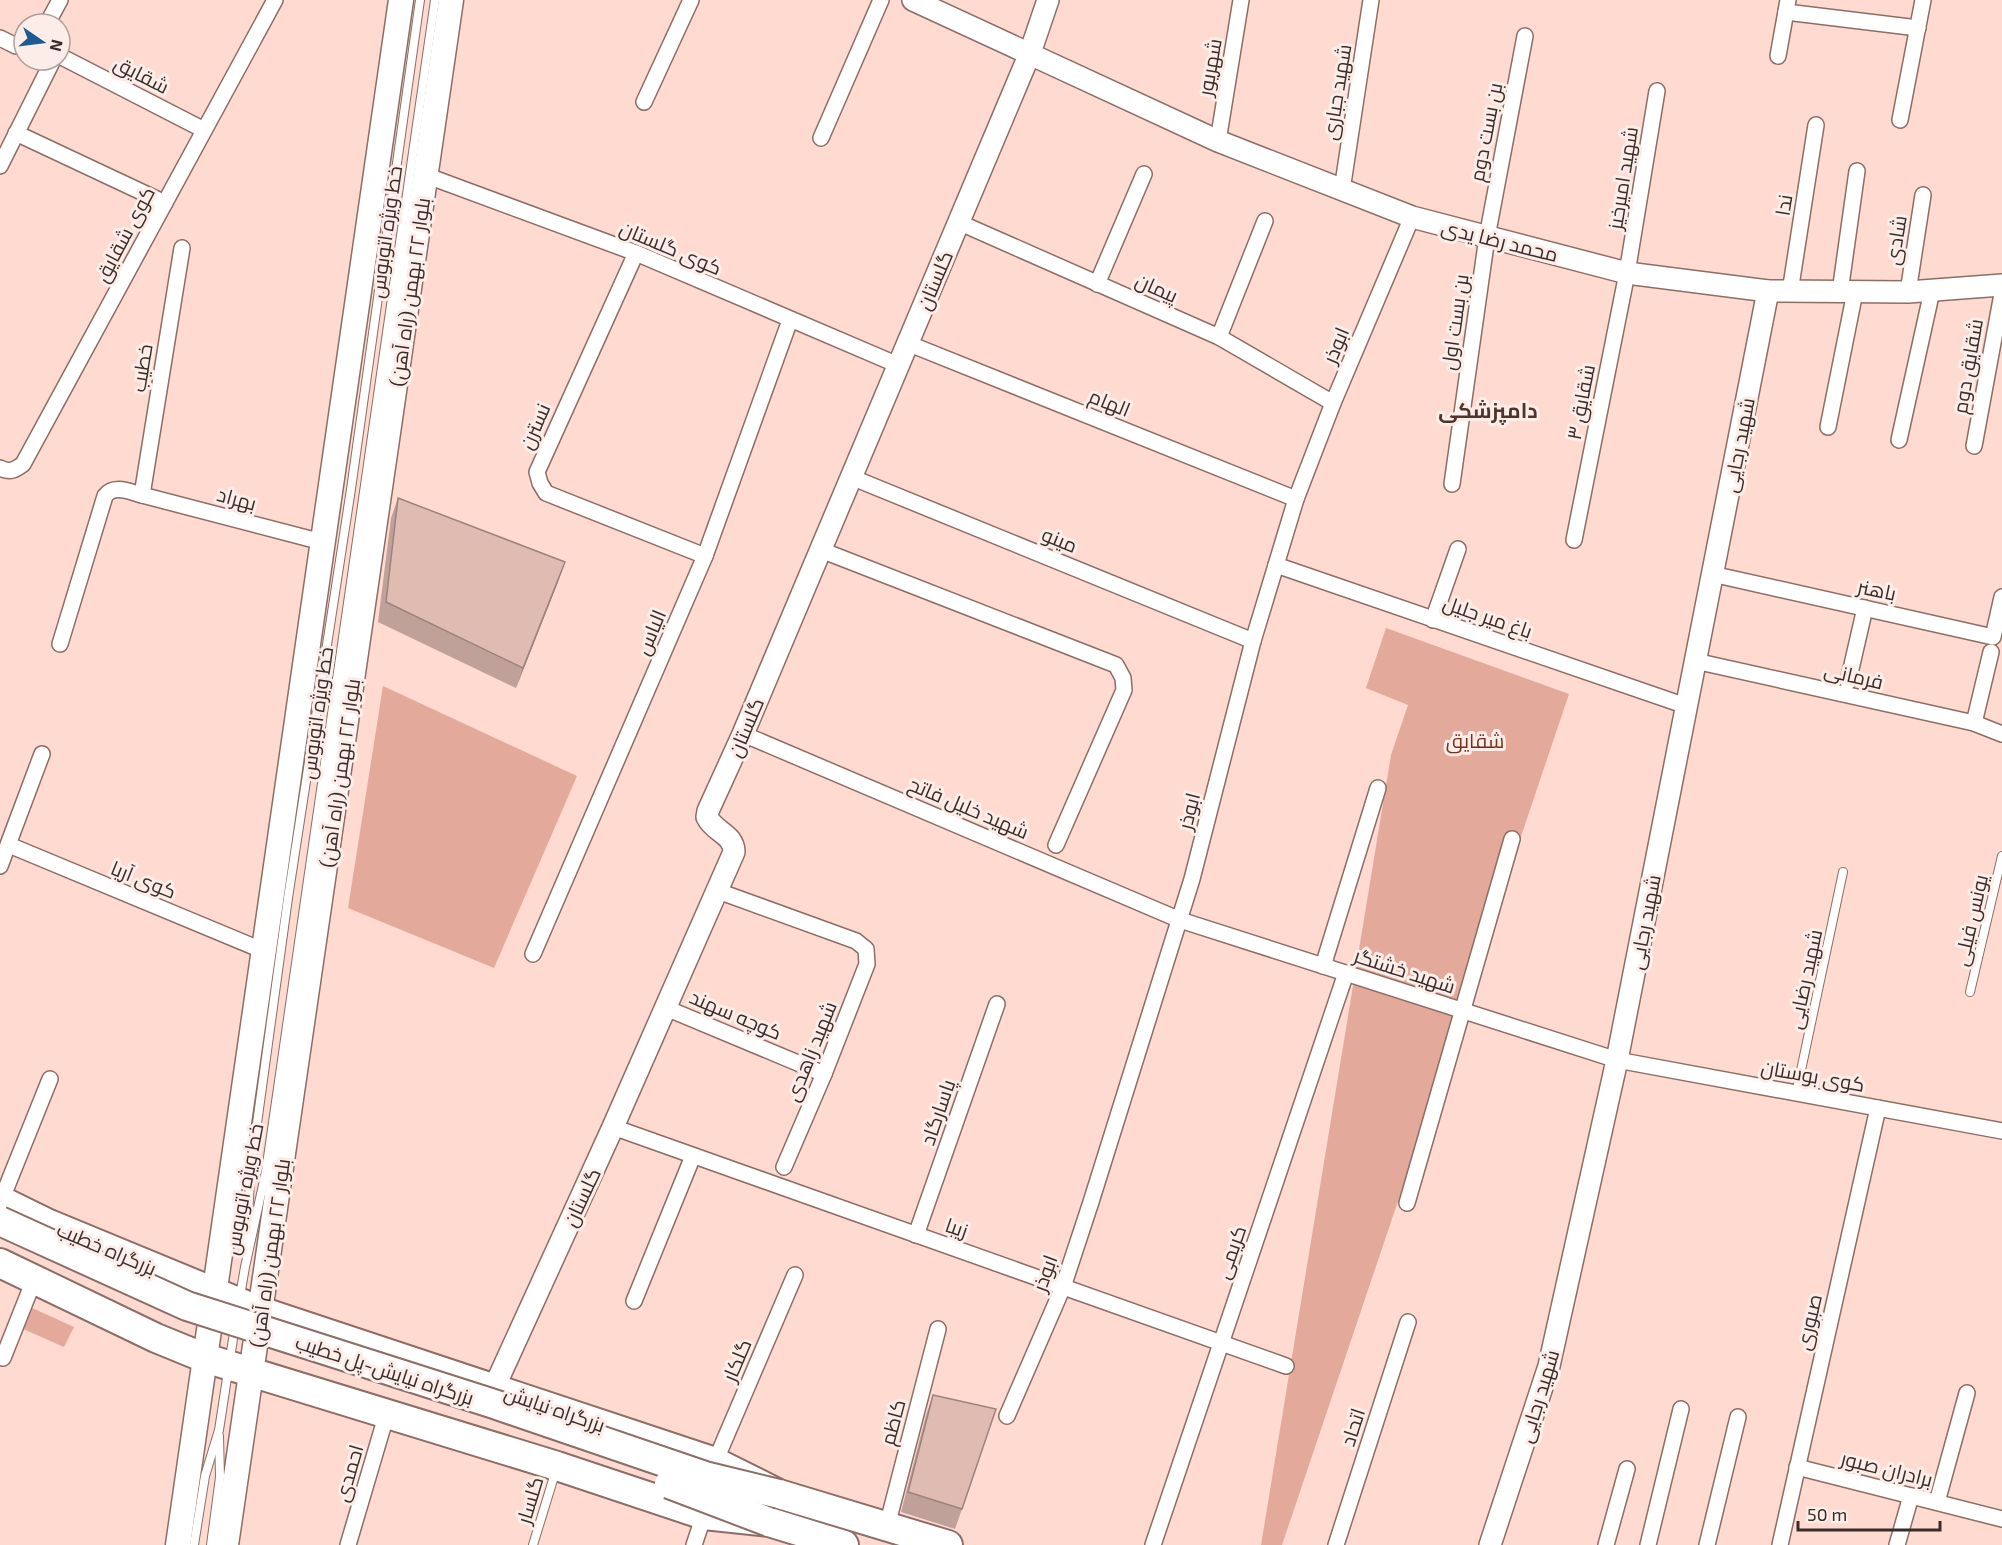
<svg xmlns="http://www.w3.org/2000/svg" width="2002" height="1545" font-family="'Exo 2',Cairo,sans-serif">
<rect width="100%" height="100%" fill="#ffdad1"/>
<g fill="#e3a99a">
<polygon points="1386,628 1569,694 1282,1545 1261,1545 1391,755 1408,705 1366,688"/>
<polygon points="383,686 577,776 494,968 348,908"/>
<polygon points="30,1307 74,1327 64,1347 21,1328"/>
</g>
<g fill="none" stroke-linecap="round" stroke-linejoin="round">
<defs>
<g id="lane">
<polyline points="1970,992 2002,856"/>
<polyline points="1796,1094 1843,872"/>
<polyline points="246,1245 251,1167 288,898 351,489 420,0"/>
<polyline points="240,1296 245,1267 266,1171 435,0"/>
<polyline points="194,1545 205,1476 219,1430 235,1326"/>
<polyline points="211,1545 220,1477 219,1436"/>
<polyline points="533,1545 556,1470"/>
</g>
<g id="street">
<polyline points="1786,12 1918,28"/>
<polyline points="47,24 60,0"/>
<polyline points="0,38 16,46 24,46"/>
<polyline points="60,56 204,130"/>
<polyline points="1778,56 1788,0"/>
<polyline points="644,102 691,0"/>
<polyline points="1900,120 1923,0"/>
<polyline points="16,133 165,203"/>
<polyline points="821,138 881,0"/>
<polyline points="1218,141 1241,0"/>
<polyline points="0,166 53,60"/>
<polyline points="425,175 636,253 898,365"/>
<polyline points="1342,190 1371,0"/>
<polyline points="958,222 1219,337 1333,403"/>
<polyline points="636,253 537,472 540,483 546,493 705,556"/>
<polyline points="1097,284 1144,174"/>
<polyline points="1790,292 1816,125"/>
<polyline points="1840,292 1857,171"/>
<polyline points="1908,292 1923,195"/>
<polyline points="1219,337 1265,221"/>
<polyline points="907,343 1296,499"/>
<polyline points="1828,427 1855,292"/>
<polyline points="1899,440 1932,291"/>
<polyline points="1974,446 2002,294"/>
<path d="M0,468C10,473 15,470 23,464L275,0"/>
<polyline points="851,477 1253,641"/>
<polyline points="1452,484 1487,237 1525,36"/>
<polyline points="142,495 182,248"/>
<polyline points="1574,540 1627,273 1657,91"/>
<polyline points="821,550 1116,665 1123,678 1124,690 1056,845"/>
<polyline points="1276,565 1686,706"/>
<polyline points="1712,574 1993,637 2002,597"/>
<polyline points="1433,620 1458,549"/>
<path d="M60,644L105,496C114,484 130,492 142,495L322,542"/>
<polyline points="1695,661 1974,723 2002,734"/>
<polyline points="1848,682 1865,608"/>
<polyline points="1974,723 1991,652"/>
<polyline points="743,734 1180,920 1617,1060 2002,1131"/>
<polyline points="9,845 264,951"/>
<polyline points="0,866 42,754"/>
<polyline points="718,891 856,941 866,949 867,964 824,1074 784,1167"/>
<polyline points="533,954 705,556 790,320"/>
<polyline points="1323,966 1378,788"/>
<polyline points="666,1008 824,1074"/>
<polyline points="613,1127 1286,1366"/>
<polyline points="1,1201 50,1079"/>
<polyline points="1407,1203 1512,839"/>
<polyline points="916,1235 997,1004"/>
<polyline points="634,1301 693,1156"/>
<polyline points="3,1358 34,1280"/>
<polyline points="1007,1416 1063,1287 1091,1202 1192,879 1253,641 1296,499 1333,403 1412,217"/>
<polyline points="715,1462 795,1275"/>
<polyline points="1797,1467 2002,1519"/>
<polyline points="1937,1502 1967,1393"/>
<polyline points="887,1526 938,1329"/>
<polyline points="348,1545 387,1413"/>
<polyline points="694,1545 704,1515"/>
<polyline points="1153,1545 1346,973"/>
<polyline points="1336,1545 1408,1322"/>
<polyline points="1606,1545 1627,1469"/>
<polyline points="1648,1545 1681,1409"/>
<polyline points="1707,1545 1738,1417"/>
<polyline points="1780,1545 1878,1108"/>
<polyline points="1897,1545 1911,1496"/>
</g>
<g id="secondary">
<polyline points="913,0 1218,141 1412,217 1627,273 1768,291 1908,292 2002,285"/>
<path d="M494,1388L613,1127L734,852C734,834 714,832 707,817L708,811L743,734L1030,53L1048,0"/>
<polyline points="1490,1545 1549,1366 1617,1060 1768,291"/>
</g>
<g id="primary">
<polyline points="178,1545 401,0"/>
<polyline points="226,1545 451,0"/>
</g>
<g id="highway">
<polyline points="0,1200 49,1224 260,1311 715,1462 779,1494 948,1545"/>
<polyline points="0,1263 156,1338 205,1358 557,1466 704,1515 769,1522 844,1545"/>
</g>
</defs>
<use href="#lane" stroke="#8d6d65" stroke-width="10"/>
<use href="#street" stroke="#8d6d65" stroke-width="18"/>
<use href="#secondary" stroke="#8d6d65" stroke-width="24"/>
<use href="#primary" stroke="#8d6d65" stroke-width="27"/>
<use href="#highway" stroke="#8d6d65" stroke-width="32"/>
<use href="#lane" stroke="#fff" stroke-width="8"/>
<use href="#street" stroke="#fff" stroke-width="15"/>
<use href="#secondary" stroke="#fff" stroke-width="21"/>
<use href="#primary" stroke="#fff" stroke-width="24"/>
<use href="#highway" stroke="#fff" stroke-width="28"/>
<defs>
<g id="highway-bridge">
<polyline points="0,1221 187,1306 491,1403 705,1476 779,1494"/>
<polyline points="669,1484 769,1522"/>
</g>
</defs>
<use href="#highway-bridge" stroke="#8d6d65" stroke-width="32" stroke-linecap="butt"/>
<use href="#highway-bridge" stroke="#fff" stroke-width="28"/>
</g>
<g fill="#c0a199">
<polygon points="398,498 558,582 516,688 378,622 391,518"/>
<polygon points="933,1395 962,1509 955,1529 901,1512 926,1415"/>
</g>
<polygon fill="#9c837d" points="565,562 558,582 516,688 523,668"/>
<g fill="#dfbbb2" stroke="#9c837d" stroke-width="1.5">
<polygon points="398,498 565,562 523,668 386,602"/>
<polygon points="933,1395 996,1409 962,1509 908,1492"/>
</g>
<g text-anchor="middle" dominant-baseline="central" stroke-width="6" stroke-linejoin="round" paint-order="stroke">
<g font-size="20" fill="#3a2c29" stroke="#fcede9">
<text transform="translate(1209 67) rotate(-80)">شهریور</text>
<text transform="translate(142 74) rotate(27)">شقایق</text>
<text transform="translate(1336 92) rotate(-81)">شهید جباری</text>
<text transform="translate(1485 132) rotate(-79)">بن بست دوم</text>
<text transform="translate(1622 178) rotate(-81)">شهید امیرخیز</text>
<text transform="translate(1783 205) rotate(-81)">ندا</text>
<text transform="translate(385 232) rotate(-82)">خط ویژه اتوبوس</text>
<text transform="translate(124 234) rotate(-62)">کوی شقایق</text>
<text transform="translate(1500 240) rotate(14)">محمد رضا یدی</text>
<text transform="translate(1895 240) rotate(-81)">شادی</text>
<text transform="translate(671 247) rotate(23)">کوی گلستان</text>
<text transform="translate(934 280) rotate(-67)">گلستان</text>
<text transform="translate(1157 287) rotate(24)">پیمان</text>
<text transform="translate(409 292) rotate(-82)">بلوار ۲۲ بهمن (راه آهن)</text>
<text transform="translate(1454 322) rotate(-82)">بن بست اول</text>
<text transform="translate(1335 345) rotate(-67)">ابوذر</text>
<text transform="translate(1967 366) rotate(-80)">شقایق دوم</text>
<text transform="translate(141 368) rotate(-81)">خطیب</text>
<text transform="translate(1110 402) rotate(22)">الهام</text>
<text transform="translate(1580 402) rotate(-79)">شقایق ۳</text>
<text transform="translate(534 426) rotate(-66)">نسترن</text>
<text transform="translate(1738 445) rotate(-79)">شهید رجایی</text>
<text transform="translate(237 498) rotate(15)">بهراد</text>
<text transform="translate(1060 539) rotate(22)">مینو</text>
<text transform="translate(1877 589) rotate(12)">باهنر</text>
<text transform="translate(1488 616) rotate(19)">باغ میر جلیل</text>
<text transform="translate(650 632) rotate(-67)">الیاس</text>
<text transform="translate(1854 675) rotate(13)">فرمانی</text>
<text transform="translate(316 713) rotate(-82)">خط ویژه اتوبوس</text>
<text transform="translate(745 727) rotate(-67)">گلستان</text>
<text transform="translate(339 773) rotate(-82)">بلوار ۲۲ بهمن (راه آهن)</text>
<text transform="translate(969 807) rotate(23)">شهید خلیل فاتح</text>
<text transform="translate(1188 811) rotate(-76)">ابوذر</text>
<text transform="translate(144 879) rotate(22)">کوی آریا</text>
<text transform="translate(1970 920) rotate(-77)">یونس فیلی</text>
<text transform="translate(1644 922) rotate(-79)">شهید رجایی</text>
<text transform="translate(1405 970) rotate(18)">شهید خشتگر</text>
<text transform="translate(1804 979) rotate(-78)">شهید رضایی</text>
<text transform="translate(736 1014) rotate(23)">کوچه سهند</text>
<text transform="translate(810 1051) rotate(-68)">شهید زاهدی</text>
<text transform="translate(1813 1075) rotate(10)">کوی بوستان</text>
<text transform="translate(937 1112) rotate(-71)">پاسارگاد</text>
<text transform="translate(243 1189) rotate(-79)">خط ویژه اتوبوس</text>
<text transform="translate(581 1197) rotate(-65)">گلستان</text>
<text transform="translate(957 1227) rotate(19)">زیبا</text>
<text transform="translate(107 1248) rotate(23)">بزرگراه خطیب</text>
<text transform="translate(1230 1252) rotate(-71)">کریمی</text>
<text transform="translate(269 1253) rotate(-82)">بلوار ۲۲ بهمن (راه آهن)</text>
<text transform="translate(1044 1273) rotate(-70)">ابوذر</text>
<text transform="translate(1808 1322) rotate(-77)">صبوری</text>
<text transform="translate(736 1360) rotate(-67)">گلکار</text>
<text transform="translate(385 1369) rotate(18)">بزرگراه نیایش-پل خطیب</text>
<text transform="translate(1538 1396) rotate(-73)">شهید رجایی</text>
<text transform="translate(555 1408) rotate(19)">بزرگراه نیایش</text>
<text transform="translate(892 1422) rotate(-75)">کاظم</text>
<text transform="translate(1352 1427) rotate(-72)">اتحاد</text>
<text transform="translate(1887 1468) rotate(14)">برادران صبور</text>
<text transform="translate(348 1473) rotate(-74)">احمدی</text>
<text transform="translate(529 1500) rotate(-73)">گلسار</text>
</g>
<g font-size="20" fill="#782e1e" stroke="#fcede9">
<text x="1475" y="740">شقایق</text>
</g>
<g font-size="21" font-weight="bold" fill="#50342d" stroke="#fcede9">
<text x="1488" y="409">دامپزشکی</text>
</g>
</g>
<g transform="translate(42 42) rotate(104)"><circle r="28" fill="#fcede9" stroke="#aea09c" stroke-width="1.5"/>
<path d="M0-4.5L10 22L0 15L-10 22Z" fill="#1d5b91"/>
<text y="-9" font-size="16" font-weight="bold" text-anchor="middle" fill="#3a2c29">N</text>
</g>
<path d="M1798 1521v9h142v-9" fill="none" stroke="#3a2c29" stroke-width="3"/>
<text x="1807" y="1521" font-size="18" fill="#3a2c29" stroke="#fcede9" stroke-width="4.5" paint-order="stroke">50 m</text>
</svg>
